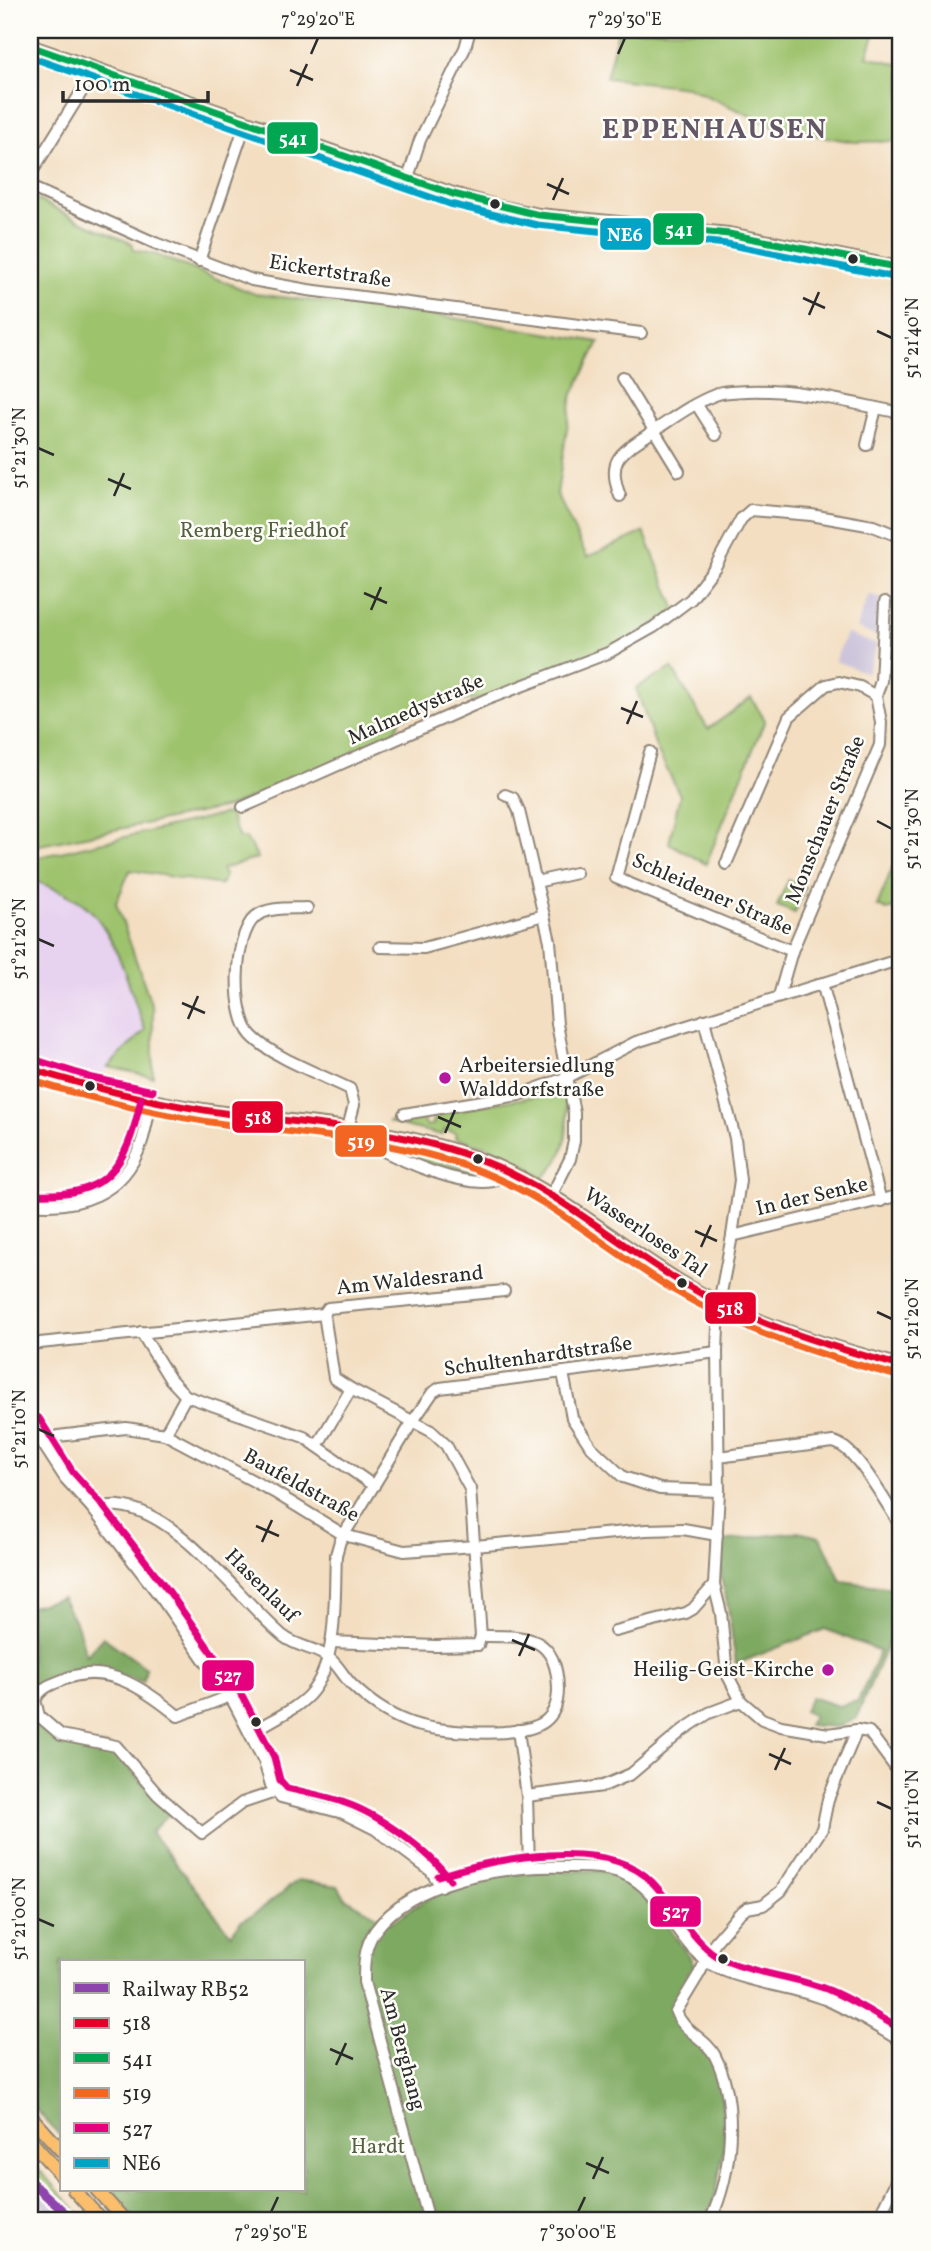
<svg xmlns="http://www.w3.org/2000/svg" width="931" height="2251" font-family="Vollkorn,serif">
<rect width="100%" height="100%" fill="#fdfcf7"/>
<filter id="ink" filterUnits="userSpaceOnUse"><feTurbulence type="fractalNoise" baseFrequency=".0143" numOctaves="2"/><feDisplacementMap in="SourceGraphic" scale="14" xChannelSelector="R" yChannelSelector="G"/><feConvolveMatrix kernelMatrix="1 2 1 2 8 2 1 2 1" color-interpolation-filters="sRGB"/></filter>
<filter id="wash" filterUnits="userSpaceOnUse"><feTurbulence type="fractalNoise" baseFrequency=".00686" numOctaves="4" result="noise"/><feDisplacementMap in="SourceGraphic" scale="28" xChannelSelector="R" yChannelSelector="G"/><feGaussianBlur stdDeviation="1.57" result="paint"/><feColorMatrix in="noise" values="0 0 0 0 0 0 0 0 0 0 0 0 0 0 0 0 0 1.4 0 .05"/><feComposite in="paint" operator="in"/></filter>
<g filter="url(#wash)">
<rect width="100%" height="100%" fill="#f3dec1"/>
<polygon fill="#e7d2ef" points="30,879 53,888 88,907 112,940 145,1030 90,1088 30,1069"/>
<g fill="#c8bfd8">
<polygon points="869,594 881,599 880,638 856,628"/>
<polygon points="846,633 877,645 867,673 835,661"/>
<polygon points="30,2175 80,2221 60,2221 30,2194"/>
</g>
<g fill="#9ec36d" stroke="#64774c" stroke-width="2">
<polygon points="623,30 876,30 867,56 901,65 901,141 854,142 780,129 687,87 606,78 618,31"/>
<polygon points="30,196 80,221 133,244 133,250 157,255 255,294 448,317 599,342 572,396 557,494 587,557 644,532 676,610 607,653 484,699 442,702 401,719 391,740 228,807 30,847"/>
<polygon points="672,668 708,729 751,698 765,720 706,864 669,843 680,795 657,750 636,688"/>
<path d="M229,813L239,838H246L258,858L222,869L225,876L221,885L130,870L116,903L153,1009V1077L108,1067L145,1030C131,993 117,935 88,908C75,895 47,886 30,879V859Z"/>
<polygon points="901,847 901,906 887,910 877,906"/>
<polygon points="788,880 805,887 795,913 777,906"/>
<path d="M564,1092C570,1122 569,1157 543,1178C511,1155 495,1147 455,1138L456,1133L445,1130L442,1135L388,1122L419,1114L427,1126L433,1125L434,1115L438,1112Z"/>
<path d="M399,1148L484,1175C459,1171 416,1167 399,1148Z"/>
<polygon points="30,2160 86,2221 80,2221 30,2175"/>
</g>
<g fill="#7ea960" stroke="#546a46" stroke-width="2">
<polygon points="798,1532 821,1537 841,1581 901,1589 901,1613 856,1718 838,1727 808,1725 813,1716 804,1711 811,1697 838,1706 858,1701 880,1651 825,1629 736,1664 728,1607 721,1578 723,1541"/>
<path d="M62,1598L78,1627L86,1656L103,1637L146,1668L143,1682C108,1670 57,1660 30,1694V1606Z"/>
<polygon points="30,1710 43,1728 65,1740 111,1747 169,1814 151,1832 231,1934 241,1921 259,1911 298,1880 338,1886 345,1898 390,1923 434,1894 463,1882 486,1876 549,1871 603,1871 629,1881 647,1896 691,1959 697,1972 676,2001 673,2009 714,2063 720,2080 725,2141 716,2194 705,2221 137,2221 109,2190 303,2190 303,1962 61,1962 61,2137 30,2103"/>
</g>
</g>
<g filter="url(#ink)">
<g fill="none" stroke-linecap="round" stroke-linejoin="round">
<defs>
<g id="minor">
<polyline points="30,175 95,70"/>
<polyline points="408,178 420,140 465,48 470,30"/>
<polyline points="30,187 155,243 252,280 308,290 641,333"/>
<polyline points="199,261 246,122"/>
<polyline points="622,378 679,471"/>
<polyline points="697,405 716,435"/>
<polyline points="867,445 876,408"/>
<path d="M620,496C607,462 618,454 646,436C668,422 691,404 715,395C725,391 737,392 747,391C801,389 850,403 901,413"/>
<polyline points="650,752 616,878 792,951"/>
<polyline points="505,795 513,798 519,811 550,941 557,1024 574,1113 574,1141 570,1159 552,1194"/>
<polyline points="243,807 485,700 608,653 654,627 691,599 715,567 741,519 751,510 811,515 873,526 901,537"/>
<polyline points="726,864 789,717 826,685 839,682 860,687 876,696"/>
<polyline points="536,882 576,873"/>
<path d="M307,908C291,909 268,906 255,917C233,937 232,1014 251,1035C270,1056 324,1076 350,1089L354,1105L348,1128"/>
<polyline points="380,947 424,948 544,915"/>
<polyline points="822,983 881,1201"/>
<polyline points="779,996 792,951 880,745 881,722 876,696 881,681 885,602"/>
<polyline points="704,1020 735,1138 740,1180 732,1236 719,1303 717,1352 719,1491 714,1585 721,1613 727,1674 741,1701 762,1719 781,1726 828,1734 857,1730 869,1732 901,1775"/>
<polyline points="404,1114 519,1095 568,1077 636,1042 901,959"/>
<path d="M373,1133L376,1147C405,1162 461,1187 493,1181C500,1180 508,1176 514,1174"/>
<path d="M30,1204C79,1209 123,1195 141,1144C146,1130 148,1115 151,1101"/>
<polyline points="732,1236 901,1195"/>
<polyline points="324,1314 334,1378 351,1389 431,1431 446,1445 470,1489 481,1636"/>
<polyline points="141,1332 170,1379 186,1396 304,1437 374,1486"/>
<polyline points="30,1344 324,1314 328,1308 504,1291"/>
<polyline points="563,1373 572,1418 591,1447 623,1477 660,1489 719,1491"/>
<polyline points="30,1424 65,1478 92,1508 162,1599 234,1703 264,1761 271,1785 281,1797 343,1813 375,1829 431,1871 441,1886"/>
<polyline points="165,1434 186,1396"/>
<polyline points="43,1441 58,1436 126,1428 165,1434 274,1492 344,1535 404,1551 475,1546 646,1530 683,1529 717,1535"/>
<polyline points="317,1446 351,1389"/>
<path d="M718,1457L833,1442C856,1446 887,1506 901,1526"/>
<path d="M92,1508C101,1508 110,1505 119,1506C178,1511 240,1600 283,1636C298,1648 316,1647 330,1659C339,1666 343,1676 351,1684C367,1700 387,1714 408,1722C435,1733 520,1739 544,1722C555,1714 558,1702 558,1689C557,1634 525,1636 481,1636L478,1645L436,1646L331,1642"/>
<polyline points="615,1631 686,1613 693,1609 714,1585"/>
<path d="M230,1696L178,1716C145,1689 105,1660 60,1681C49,1685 40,1689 35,1700L39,1716L61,1735L116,1746L158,1795L202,1833L242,1803L275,1792"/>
<polyline points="518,1730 527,1796 529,1866"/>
<path d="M250,1733C269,1721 294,1711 309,1695C339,1663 334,1596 336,1555L340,1541L413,1421L433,1392L440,1388L717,1352"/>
<polyline points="527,1796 603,1786 631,1774 683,1730 709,1713 741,1701"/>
<path d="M429,2221L364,1982C364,1964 364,1947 375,1931C412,1879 506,1865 565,1867C588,1867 611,1866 632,1878C668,1900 680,1952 720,1969C753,1984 793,1986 827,2000C852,2011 878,2027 901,2041"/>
<path d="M710,2221C732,2174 739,2104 715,2056C706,2038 683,2032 676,2012L699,1974L716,1941L739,1914L747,1908L763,1905L781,1891L822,1829L828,1799L857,1730"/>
<polyline points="877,2221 901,2171"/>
</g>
<g id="major">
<polyline points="30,46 453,194 495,206 539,215 729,234 901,268"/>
<path d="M30,1069C95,1090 163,1105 231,1114C313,1124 404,1130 481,1160C555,1188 612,1241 679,1281C746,1322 826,1346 901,1366"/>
<polyline points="30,2116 61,2150"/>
<polyline points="30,2140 61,2175"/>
<polyline points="74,2190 102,2221"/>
<polyline points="97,2190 125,2221"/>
</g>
</defs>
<use href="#minor" stroke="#8f8476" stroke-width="14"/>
<use href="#major" stroke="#8f8476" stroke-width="16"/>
<use href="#minor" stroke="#fff" stroke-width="10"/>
<use href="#major" stroke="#fabe6d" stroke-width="12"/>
<defs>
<path id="bus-1" d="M30,1069C96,1089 163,1105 231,1114C315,1125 401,1129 481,1160C554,1188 613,1241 679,1281C748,1322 824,1345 901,1366"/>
<polyline id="bus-2" points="30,46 453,194 539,215 729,234 901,268"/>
<path id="bus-3" d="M30,1080C95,1100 162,1116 231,1125C313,1135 396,1140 474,1169C547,1195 606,1249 672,1289C742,1331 820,1355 898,1376"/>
<g id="bus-4">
<polyline points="33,1059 93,1078 153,1091"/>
<path d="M31,1194C107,1198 126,1169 141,1099"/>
<path d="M39,1418L73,1472L100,1502L170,1593L243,1697L274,1757L280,1780L287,1788C306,1793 327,1796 345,1803C378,1814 431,1852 450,1880"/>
<path d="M438,1876C493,1859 607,1835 652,1882C674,1904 695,1947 724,1960C757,1975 797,1976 831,1991C855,2001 878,2017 901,2029"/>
</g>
<polyline id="bus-5" points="30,57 450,204 537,225 727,244 899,278"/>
</defs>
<use href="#bus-1" stroke="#fdfcf7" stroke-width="12"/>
<use href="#bus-2" stroke="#fdfcf7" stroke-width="12"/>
<use href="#bus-3" stroke="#fdfcf7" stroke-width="12"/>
<use href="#bus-4" stroke="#fdfcf7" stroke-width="12"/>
<use href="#bus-5" stroke="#fdfcf7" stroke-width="12"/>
<use href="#bus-1" stroke="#e4002b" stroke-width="7"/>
<use href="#bus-2" stroke="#00a651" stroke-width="7"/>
<use href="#bus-3" stroke="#f26522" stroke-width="7"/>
<use href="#bus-4" stroke="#e5007d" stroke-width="7"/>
<use href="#bus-5" stroke="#02a3c6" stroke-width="7"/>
<defs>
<polyline id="rail-1" points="30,2181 74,2221"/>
</defs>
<use href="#rail-1" stroke="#fdfcf7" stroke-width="14"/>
<use href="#rail-1" stroke="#8e44ad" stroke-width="9"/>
</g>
</g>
<path fill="none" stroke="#2b2b2b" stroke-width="2.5" d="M311,54L318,38M618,54L625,38M290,70L313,80M297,86L307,64M547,184L569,194M553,200L563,178M803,298L825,308M809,315L819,292M877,331L892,338M38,448L54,455M108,479L131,489M114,496L124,473M364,593L387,603M371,610L381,587M621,708L643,717M627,724L637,701M877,821L892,829M38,939L54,946M182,1003L205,1013M188,1019L198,996M438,1117L461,1127M445,1133L455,1110M695,1231L717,1241M701,1247L711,1225M877,1312L892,1319M38,1429L54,1436M256,1526L279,1536M262,1542L272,1520M512,1640L535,1650M519,1656L529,1634M769,1754L791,1764M775,1770L785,1748M877,1802L892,1809M38,1919L54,1926M330,2049L353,2059M336,2065L346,2043M586,2163L609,2173M593,2179L603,2157M271,2212L278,2197M578,2212L585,2197"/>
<g fill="#2b2b2b" stroke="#fdfcf7" stroke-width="2.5">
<circle cx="495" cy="204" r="6"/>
<circle cx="853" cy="259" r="6"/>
<circle cx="90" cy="1086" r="6"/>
<circle cx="478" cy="1159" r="6"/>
<circle cx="682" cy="1283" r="6"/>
<circle cx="256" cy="1722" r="6"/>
<circle cx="723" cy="1959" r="6"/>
</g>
<g fill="#b5179e" stroke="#fdfcf7" stroke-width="2.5">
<circle cx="445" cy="1078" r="7"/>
<circle cx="828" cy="1670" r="7"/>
</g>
<g text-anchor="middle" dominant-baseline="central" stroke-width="5" stroke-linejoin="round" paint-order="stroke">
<g font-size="21" fill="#2b2b2b" stroke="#fdfcf7">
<text transform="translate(330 272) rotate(9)">Eickertstraße</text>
<text transform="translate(416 710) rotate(-24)">Malmedystraße</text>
<text transform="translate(826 820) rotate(-68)">Monschauer Straße</text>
<text transform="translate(712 895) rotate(24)">Schleidener Straße</text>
<text transform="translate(812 1197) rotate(-13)">In der Senke</text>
<text transform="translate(645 1233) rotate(34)">Wasserloses Tal</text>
<text transform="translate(410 1281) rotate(-6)">Am Waldesrand</text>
<text transform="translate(538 1357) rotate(-8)">Schultenhardtstraße</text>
<text transform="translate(301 1486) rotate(29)">Baufeldstraße</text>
<text transform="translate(261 1586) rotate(45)">Hasenlauf</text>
<text transform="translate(402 2049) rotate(75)">Am Berghang</text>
</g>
<g font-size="21" fill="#536042" stroke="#fdfcf7">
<text x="263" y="531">Remberg Friedhof</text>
<text x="378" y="2147">Hardt</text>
</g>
<g font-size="21" fill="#2b2b2b" stroke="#fdfcf7" text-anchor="start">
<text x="459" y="1066">Arbeitersiedlung<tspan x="459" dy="24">Walddorfstraße</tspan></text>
<text x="814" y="1670" text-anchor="end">Heilig-Geist-Kirche</text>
</g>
<g font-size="28" font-weight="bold" letter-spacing="2" fill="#635766" stroke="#fdfcf7">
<text x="715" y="130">EPPENHAUSEN</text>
</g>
</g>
<g stroke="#fdfcf7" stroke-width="2.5">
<rect x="266" y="121" width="53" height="34" rx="7" fill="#00a651"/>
<rect x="652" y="212" width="53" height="34" rx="7" fill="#00a651"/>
<rect x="599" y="217" width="53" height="34" rx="7" fill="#02a3c6"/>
<rect x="231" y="1100" width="53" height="34" rx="7" fill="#e4002b"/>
<rect x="334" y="1124" width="54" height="34" rx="7" fill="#f26522"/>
<rect x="704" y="1291" width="53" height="34" rx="7" fill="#e4002b"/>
<rect x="201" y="1659" width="54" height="33" rx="7" fill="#e5007d"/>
<rect x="649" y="1895" width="53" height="33" rx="7" fill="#e5007d"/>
</g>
<g font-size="19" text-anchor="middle" font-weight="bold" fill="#fff">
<text x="293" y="145">541</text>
<text x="679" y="236">541</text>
<text x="625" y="241">NE6</text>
<text x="258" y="1124">518</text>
<text x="361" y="1148">519</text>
<text x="730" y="1315">518</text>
<text x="228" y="1682">527</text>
<text x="676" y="1918">527</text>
</g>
<rect width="931" height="2251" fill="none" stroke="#fdfcf7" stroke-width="77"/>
<rect x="60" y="1960" width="245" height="231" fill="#fdfcf7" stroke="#a9a8a5" stroke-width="2"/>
<rect x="74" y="1983" width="35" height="10" fill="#8e44ad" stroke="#a9a8a5" stroke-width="2"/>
<text x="122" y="1996" font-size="21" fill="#2b2b2b">Railway RB52</text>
<rect x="74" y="2018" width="35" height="10" fill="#e4002b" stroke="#a9a8a5" stroke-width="2"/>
<text x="122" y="2030" font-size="21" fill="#2b2b2b">518</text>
<rect x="74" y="2053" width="35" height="10" fill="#00a651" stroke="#a9a8a5" stroke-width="2"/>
<text x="122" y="2066" font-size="21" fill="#2b2b2b">541</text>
<rect x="74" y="2088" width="35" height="10" fill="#f26522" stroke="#a9a8a5" stroke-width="2"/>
<text x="122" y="2100" font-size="21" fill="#2b2b2b">519</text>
<rect x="74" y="2123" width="35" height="10" fill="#e5007d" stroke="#a9a8a5" stroke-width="2"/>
<text x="122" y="2136" font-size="21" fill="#2b2b2b">527</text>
<rect x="74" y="2158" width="35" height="10" fill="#02a3c6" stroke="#a9a8a5" stroke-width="2"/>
<text x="122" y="2170" font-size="21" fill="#2b2b2b">NE6</text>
<path d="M63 91v10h145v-10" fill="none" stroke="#2b2b2b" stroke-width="3.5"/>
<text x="74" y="91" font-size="21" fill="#2b2b2b" stroke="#fdfcf7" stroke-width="5" paint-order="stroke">100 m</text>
<rect x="38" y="38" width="854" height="2174" fill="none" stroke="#2b2b2b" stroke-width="2.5"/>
<g font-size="18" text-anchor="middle" fill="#2b2b2b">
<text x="318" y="25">7°29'20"E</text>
<text x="625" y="25">7°29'30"E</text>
<text transform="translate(912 338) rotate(-90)" y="6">51°21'40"N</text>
<text transform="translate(19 448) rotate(-90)" y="6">51°21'30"N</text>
<text transform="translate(912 829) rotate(-90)" y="6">51°21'30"N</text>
<text transform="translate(19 939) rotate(-90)" y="6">51°21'20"N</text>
<text transform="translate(912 1319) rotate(-90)" y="6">51°21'20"N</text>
<text transform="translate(19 1429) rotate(-90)" y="6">51°21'10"N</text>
<text transform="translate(912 1809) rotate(-90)" y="6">51°21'10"N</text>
<text transform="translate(19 1919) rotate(-90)" y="6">51°21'00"N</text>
<text x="271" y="2238">7°29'50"E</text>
<text x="578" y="2238">7°30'00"E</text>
</g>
</svg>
